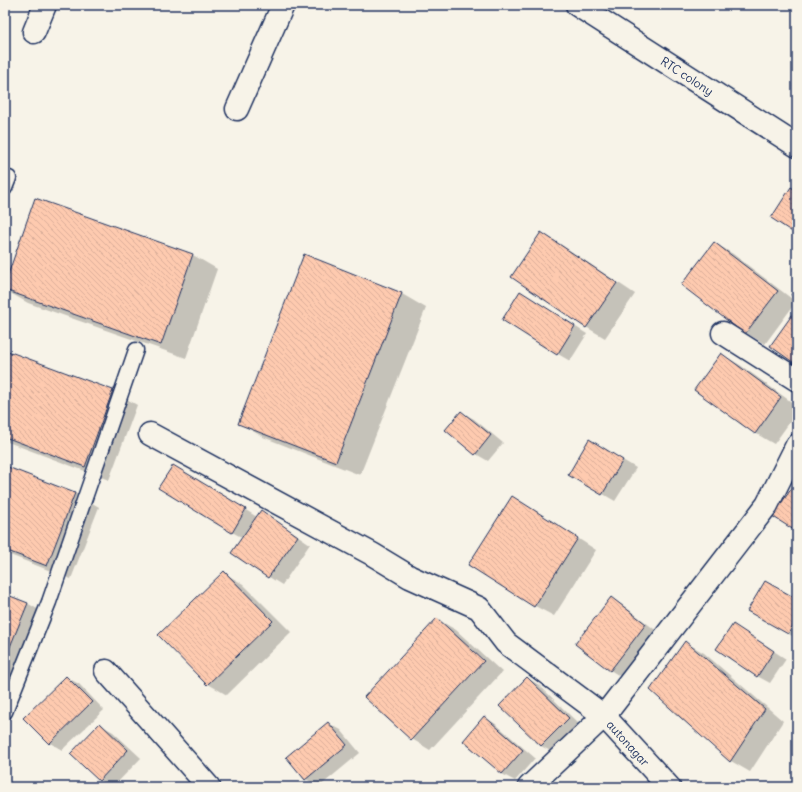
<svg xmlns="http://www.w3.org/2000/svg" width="802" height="792" font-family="Delius,sans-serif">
<defs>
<pattern id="building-back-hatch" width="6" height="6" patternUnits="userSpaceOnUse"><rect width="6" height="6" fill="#fecaaf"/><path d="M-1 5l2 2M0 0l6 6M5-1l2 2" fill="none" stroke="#d9ae99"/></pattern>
</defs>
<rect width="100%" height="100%" fill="#f7f3e8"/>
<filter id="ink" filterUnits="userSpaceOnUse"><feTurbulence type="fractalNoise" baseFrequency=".025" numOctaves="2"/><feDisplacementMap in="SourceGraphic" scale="8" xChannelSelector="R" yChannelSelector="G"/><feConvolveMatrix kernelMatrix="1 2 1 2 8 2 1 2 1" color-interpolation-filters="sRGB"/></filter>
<g filter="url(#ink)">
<g fill="#0003">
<polygon points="542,233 560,244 635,294 605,338 586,327 512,277"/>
<polygon points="715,243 733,254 796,302 765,344 746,333"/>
<polygon points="193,255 217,269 186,358 28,303 5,290 5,286"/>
<polygon points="304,256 402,294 426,308 360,475 263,437 239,423"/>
<polygon points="533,300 587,334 570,361 558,354"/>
<polygon points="5,351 113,391 137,405 109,480 5,441"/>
<polygon points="721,354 740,365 797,406 797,412 774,444 755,433"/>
<polygon points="461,412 474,419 503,443 488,461 476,454"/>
<polygon points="589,440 636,468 615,501 569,474"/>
<polygon points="5,467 75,493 99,507 71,579 5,553"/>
<polygon points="186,473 257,517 261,511 274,519 310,544 282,585 269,577 233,552 243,538 232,532"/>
<polygon points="531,508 596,550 554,616 535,606"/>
<polygon points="224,573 243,584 291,632 227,695 208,684"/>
<polygon points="5,595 27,603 51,617 24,686 5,679"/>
<polygon points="611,598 624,606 658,632 623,678 610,670"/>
<polygon points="797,600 797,639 749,610"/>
<polygon points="437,619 456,630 502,672 430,750 412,739"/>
<polygon points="746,633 786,659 770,683 757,676"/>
<polygon points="685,642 704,653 783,721 750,772 731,761 651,690"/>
<polygon points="66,677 79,684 104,710 62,750 50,743"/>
<polygon points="527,678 539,685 581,726 554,753 541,746"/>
<polygon points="485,717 497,725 535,758 515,781 502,774"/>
<polygon points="328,723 341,730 360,753 319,787 306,779 287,757"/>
<polygon points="100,725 113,732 141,758 113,787 111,787 99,780"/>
</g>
<g fill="url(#building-back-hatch)" stroke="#1b2f5e">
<polygon points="791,187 797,191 797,235 771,218"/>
<polygon points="35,198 193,254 161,345 5,290 5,283"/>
<polygon points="541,232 617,283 586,328 511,277"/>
<polygon points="714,242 778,291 745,334 681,285"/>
<polygon points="304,254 402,293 336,462 238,424"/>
<polygon points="797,286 797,299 791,295"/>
<polygon points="520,291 575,326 557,355 502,320"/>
<polygon points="797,308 797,365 770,346"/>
<polygon points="5,350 113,390 85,467 5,437"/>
<polygon points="721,353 781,397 755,434 694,390"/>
<polygon points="461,411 491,435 475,455 445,430"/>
<polygon points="589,439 623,460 602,495 568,475"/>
<polygon points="173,465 246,509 232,533 158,488"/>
<polygon points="5,466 75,493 47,566 5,550"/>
<polygon points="797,481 797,532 772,516"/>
<polygon points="512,496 578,538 534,607 468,565"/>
<polygon points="261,510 298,536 268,578 231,553"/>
<polygon points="224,571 273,621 207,685 158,635"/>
<polygon points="765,581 797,599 797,619 788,634 747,611"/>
<polygon points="5,594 28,603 5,659"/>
<polygon points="611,597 646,624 610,671 575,644"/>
<polygon points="437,618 484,661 411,740 364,697"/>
<polygon points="733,624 774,651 757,677 716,649"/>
<polygon points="685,641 765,709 730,762 650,690"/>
<polygon points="66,676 92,702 49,744 23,718"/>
<polygon points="527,677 569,718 541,746 499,706"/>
<polygon points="484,716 523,750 502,774 463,741"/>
<polygon points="328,722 347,745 305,780 286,757"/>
<polygon points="100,723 128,750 99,781 70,754"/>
</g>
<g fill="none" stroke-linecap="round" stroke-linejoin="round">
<defs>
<g id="lane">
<polyline points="5,188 9,178"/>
<polyline points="5,712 49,602 136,350"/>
</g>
<g id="street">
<polyline points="577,5 797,146"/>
<polyline points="34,32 45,5"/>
<polyline points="237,109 283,5"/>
<polyline points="723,333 797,380"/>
<polyline points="150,434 372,554 410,577 479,608 506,643 604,716 669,787"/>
<polyline points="106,671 209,787"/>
<polyline points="529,787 604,716 767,505 797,445"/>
</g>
</defs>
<use href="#lane" stroke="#1b2f5e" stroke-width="17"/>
<use href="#street" stroke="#1b2f5e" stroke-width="25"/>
<use href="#lane" stroke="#f7f3e8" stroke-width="14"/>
<use href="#street" stroke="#f7f3e8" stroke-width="22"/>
</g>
</g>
<g text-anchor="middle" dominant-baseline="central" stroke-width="3" stroke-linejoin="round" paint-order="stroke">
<g font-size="12" fill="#1b2f5e" stroke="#f7f3e8">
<text transform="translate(687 76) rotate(33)">RTC colony</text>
<text transform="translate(628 743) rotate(48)">autonagar</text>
</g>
</g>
<rect width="802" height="792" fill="none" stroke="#f7f3e8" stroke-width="20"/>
<rect x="10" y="10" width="782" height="772" fill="none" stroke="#1b2f5e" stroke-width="1.5" filter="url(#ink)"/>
</svg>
